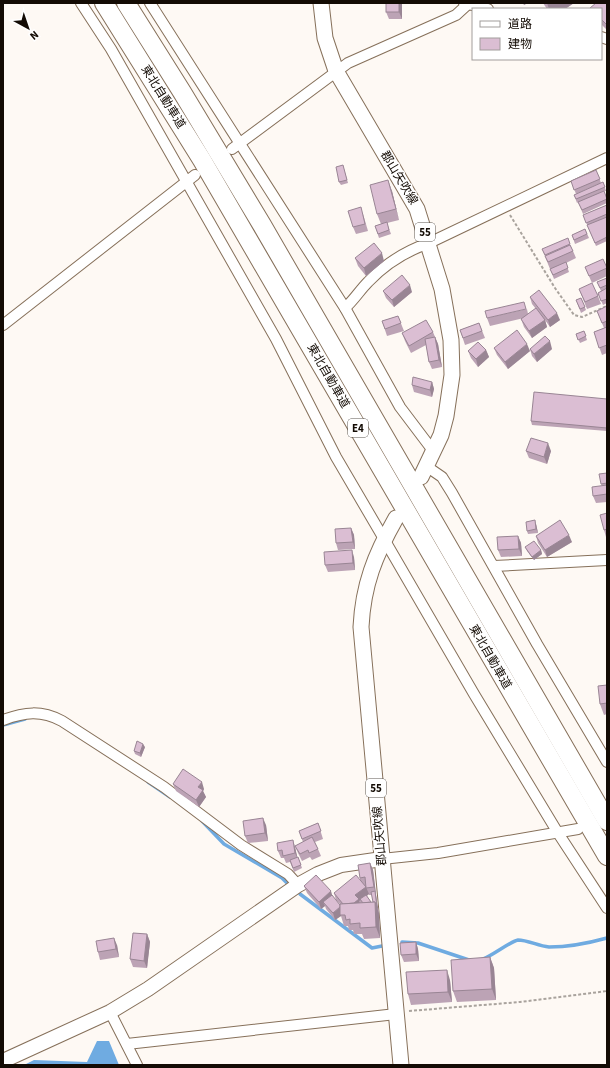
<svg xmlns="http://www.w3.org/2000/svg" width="610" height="1068" font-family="'Source Sans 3','Noto Sans JP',sans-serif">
<rect width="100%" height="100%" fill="#fef9f4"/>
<polygon fill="#6fabe1" points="97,1041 109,1041 119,1065 24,1065 34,1060 87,1062"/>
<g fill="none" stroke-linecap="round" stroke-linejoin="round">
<g stroke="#6fabe1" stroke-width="3.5">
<polyline points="3,725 25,719"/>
<polyline points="148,782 170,797"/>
<polyline points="202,821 224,844 282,878 287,883"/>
<polyline points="300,894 372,948 382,946"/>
<polyline points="402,942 418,943 469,960"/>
<path d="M483,959C492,956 511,941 518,940C528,940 538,946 549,947C568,947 589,943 607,938"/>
</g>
<defs>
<g id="street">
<polyline points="81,3 111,49 276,339 336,457 384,539 474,694 558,833 607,908"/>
<polyline points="150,3 345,308 400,407 434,452"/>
<polyline points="464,3 488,9"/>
<polyline points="601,37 607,39"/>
<polyline points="232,149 348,63 456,15 468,4"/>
<path d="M345,308C354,300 360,290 368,282C385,264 406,251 429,243L607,158"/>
<polyline points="3,325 195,175"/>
<polyline points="426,466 442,477 452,493 537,644 607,762"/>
<polyline points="494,566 607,560"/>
<path d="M3,720C25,712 41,710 62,721L164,787L241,845L288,874L298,885"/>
<polyline points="382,859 438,853 578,829"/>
<polyline points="110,1012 137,1065"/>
<polyline points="127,1044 396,1014"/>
</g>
<polyline id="secondary" points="3,1061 110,1012 148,989 298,885 318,874 341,865 382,859"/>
<g id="primary">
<polyline points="321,3 325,38 336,71 417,209 442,289 451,340 452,375 446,416 441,435 421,477"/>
<path d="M396,518C375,555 363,585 361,627L401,1065"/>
</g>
<g id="highway">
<polyline points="104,3 202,160 607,856"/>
<polyline points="126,3 182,92 262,225 607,821"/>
</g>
</defs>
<use href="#street" stroke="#86705a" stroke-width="12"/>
<use href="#secondary" stroke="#86705a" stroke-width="16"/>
<use href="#primary" stroke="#86705a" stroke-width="17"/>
<use href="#highway" stroke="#86705a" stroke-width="20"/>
<g stroke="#a9a39d" stroke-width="2" stroke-dasharray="3 2" stroke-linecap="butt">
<polyline points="510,215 555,288 574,315 582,317 607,306"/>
<polyline points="409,1011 520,1002 607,991"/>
</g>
<use href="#street" stroke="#fff" stroke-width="10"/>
<use href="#secondary" stroke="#fff" stroke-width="14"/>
<use href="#primary" stroke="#fff" stroke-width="15"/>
<use href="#highway" stroke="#fff" stroke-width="18"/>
</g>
<g fill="#bca3b5" fill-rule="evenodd">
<polygon points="402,3 402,19 389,19 386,12"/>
<polygon points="543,3 574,3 565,9 547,9"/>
<polygon points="607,3 607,30 601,24 601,9 591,9 590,8"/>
<polygon points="343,165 348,183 341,185 339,182"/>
<polygon points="596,170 601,183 576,194 571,181"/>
<polygon points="603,182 606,191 604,191 607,199 607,203 583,214 578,202 577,203 574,195"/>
<polygon points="392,191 399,220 387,223 391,234 379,238 375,226 381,224 377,214"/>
<polygon points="607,205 607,241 596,246 583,215"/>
<polygon points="363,214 368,231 356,234 353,227"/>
<polygon points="585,229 589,238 575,244 572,235"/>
<polygon points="570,244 576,258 566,263 569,272 554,279 542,249"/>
<polygon points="355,258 384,261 366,276 358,266"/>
<polygon points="585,267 607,267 607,276 592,283"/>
<polygon points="607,278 607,303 603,305 598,293 601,291 597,282"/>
<polygon points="579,289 598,296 601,304 587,309"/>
<polygon points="383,291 412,292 394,307 386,298"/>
<polygon points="530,297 560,320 550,327 545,320 547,327 532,338 524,327 521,319 524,318 490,326 487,318 527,309 528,314 536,309 532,304"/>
<polygon points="581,298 586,310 581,313 576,300"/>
<polygon points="607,306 607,353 602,355 594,332 604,328 597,311"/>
<polygon points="398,316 404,331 387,336 382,321"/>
<polygon points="479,323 485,338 465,345 460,330"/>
<polygon points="584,331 587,340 580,343 576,334"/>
<polygon points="433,332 438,344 442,367 432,369 429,362 426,345 411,353 405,341 402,333"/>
<polygon points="494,348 530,351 508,369 497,355"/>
<polygon points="530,349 552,349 537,362 532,356"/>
<polygon points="486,350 489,357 478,367 471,358 468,351"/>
<polygon points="432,382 434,389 432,397 414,392 412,385"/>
<polygon points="607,399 607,431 532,425 531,421"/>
<polygon points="526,451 551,451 547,464 529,458"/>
<polygon points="607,473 607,502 596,503 593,496 602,486 601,484"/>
<polygon points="607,513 607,537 606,537 604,530"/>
<polygon points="536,524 538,533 528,534 527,531"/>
<polygon points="351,528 354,535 355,549 338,550 336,543"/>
<polygon points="518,536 521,543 522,556 501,557 498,550"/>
<polygon points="536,536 572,542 547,557 538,543"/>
<polygon points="525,547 541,550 542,554 534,560 527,551"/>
<polygon points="354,557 355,570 328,572 325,565"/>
<polygon points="607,685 607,714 604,715 600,704"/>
<polygon points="145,747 141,757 135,754 134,751"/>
<polygon points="173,784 204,789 203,791 206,797 199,807 176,791"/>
<polygon points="318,823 323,839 315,842 321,856 312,860 310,857 302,861 298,853 295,846 303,842 299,831"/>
<polygon points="266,825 268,841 248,843 245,836"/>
<polygon points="295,847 297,857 298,857 302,868 294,872 290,862 286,863 284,858 281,858 278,851"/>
<path d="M370,863L373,870L376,895L379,913L380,938L364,939L362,934H354L353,930H349L348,926H344L341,916L335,920L326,909L325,906L321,909L307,893L304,886L332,896L340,905V904L336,900L334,893L360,880V878ZM369,894V895H372L373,902H371L367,896Z"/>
<polygon points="147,934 150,942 147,968 133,967 130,959"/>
<polygon points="416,942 418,949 419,961 404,962 401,955"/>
<polygon points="117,945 119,957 100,960 98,952"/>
<polygon points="490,957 494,968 496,1000 457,1002 453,991"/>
<polygon points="450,980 452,1002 411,1005 408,994"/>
</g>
<g fill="#998594">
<polygon points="399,3 402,3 402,19 399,12"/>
<polygon points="523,3 528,3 524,5"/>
<polygon points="547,3 574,3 565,9 549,9"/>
<polygon points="388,180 392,191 399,220 396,209"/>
<polygon points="382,253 384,261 366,276 364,268"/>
<polygon points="410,285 412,292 394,307 392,300"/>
<polygon points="557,313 560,320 550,327 548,320"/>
<polygon points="545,320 547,327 532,338 529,331"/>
<polygon points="435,337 438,344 442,367 439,360"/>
<polygon points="550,341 552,349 537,362 534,354"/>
<polygon points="527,344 530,351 508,369 505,362"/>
<polygon points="486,350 489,357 478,367 476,359"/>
<polygon points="432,382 434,389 432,397 430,390"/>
<polygon points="548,443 551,451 547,464 544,457"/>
<polygon points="535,520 536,524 538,533 536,529"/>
<polygon points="351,528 354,535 355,549 353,542"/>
<polygon points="569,535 572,542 547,557 545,550"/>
<polygon points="518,536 521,543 522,556 519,549"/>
<polygon points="352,550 354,557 355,570 353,563"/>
<polygon points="541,550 542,554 534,560 532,557"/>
<polygon points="143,744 145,747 141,757 140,753"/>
<polygon points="202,782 204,789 203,791 206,797 199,807 196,800 198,787"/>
<polygon points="263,818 266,825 268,841 265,833"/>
<polygon points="293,840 295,847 298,860 295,853"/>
<polygon points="370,863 373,870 376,894 374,887"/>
<polygon points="366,887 369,894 359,901 361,906 349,907 355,895"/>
<polygon points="331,891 333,898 323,902 325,906 321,909 319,902"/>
<polygon points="375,891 376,895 378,911 377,908"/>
<polygon points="375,902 379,913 380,938 376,927"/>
<polygon points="341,907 341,916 335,920 333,913"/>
<polygon points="147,934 150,942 147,968 144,961"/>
<polygon points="114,938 117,945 119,957 116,949"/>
<polygon points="416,942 418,949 419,961 416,954"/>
<polygon points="490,957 494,968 496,1000 492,989"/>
<polygon points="447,970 450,980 452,1002 448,992"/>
</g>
<g fill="#dbbed3" stroke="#998594">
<rect x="386" y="3" width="13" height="9"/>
<polygon points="596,3 607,3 607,25 601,19 601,9 591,9 590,8"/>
<polygon points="343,165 347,180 339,182 336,167"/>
<polygon points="596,170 600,179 574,190 571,181"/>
<polygon points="388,180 396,209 377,214 370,185"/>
<polygon points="603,182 605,187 576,199 574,195"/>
<polygon points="604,191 607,199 582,210 578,202"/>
<polygon points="607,205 607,214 586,223 583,215"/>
<polygon points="361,207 365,224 353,227 348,211"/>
<polygon points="607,217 607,237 595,243 587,225"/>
<polygon points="387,222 389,230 378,234 375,226"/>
<polygon points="585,229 587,234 574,240 572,235"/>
<polygon points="568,238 570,244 545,255 542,249"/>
<polygon points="374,243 382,253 364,268 355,258"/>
<polygon points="570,245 573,251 548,262 545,256"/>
<polygon points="603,259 607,268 589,276 585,267"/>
<polygon points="566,262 568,268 553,275 550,269"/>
<polygon points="402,275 410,285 392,300 383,291"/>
<polygon points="607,278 607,285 600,288 597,282"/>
<polygon points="592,283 598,296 585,302 579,289"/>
<polygon points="607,288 607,299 601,301 598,293"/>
<polygon points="539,290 557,313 548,320 530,297"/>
<polygon points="581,298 585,307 580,309 576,300"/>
<polygon points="524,302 526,309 487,318 485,311"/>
<polygon points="607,306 607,321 602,323 597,311"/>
<polygon points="536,308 545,320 529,331 521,319"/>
<polygon points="398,316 401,323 385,329 382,321"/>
<polygon points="426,320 433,332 409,346 402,333"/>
<polygon points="479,323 482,331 463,338 460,330"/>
<polygon points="607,327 607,345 599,348 594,332"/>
<polygon points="517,330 527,344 505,362 494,348"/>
<polygon points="584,331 586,336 578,340 576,334"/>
<polygon points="545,336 550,341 534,354 530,349"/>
<polygon points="435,337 439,360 429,362 425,339"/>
<polygon points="478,342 486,350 476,359 468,351"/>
<polygon points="413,377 432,382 430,390 412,385"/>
<polygon points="534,392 607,399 607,428 531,421"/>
<polygon points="531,438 548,443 544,457 526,451"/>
<polygon points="607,473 607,483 601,484 599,474"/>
<polygon points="607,485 607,494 593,496 592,487"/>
<polygon points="607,513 607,529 604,530 600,515"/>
<polygon points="535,520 536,529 527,531 526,522"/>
<polygon points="560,520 569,535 545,550 536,536"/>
<polygon points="351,528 353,542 336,543 335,529"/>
<polygon points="518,536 519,549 498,550 497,537"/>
<polygon points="534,541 541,550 532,557 525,547"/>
<polygon points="352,550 353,563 325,565 324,552"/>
<polygon points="607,685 607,703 600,704 598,686"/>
<polygon points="137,741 143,744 140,753 134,751"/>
<polygon points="183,769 202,782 198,787 203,790 196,800 173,784"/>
<polygon points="263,818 265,833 245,836 243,821"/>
<polygon points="318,823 321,831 302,839 299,831"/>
<polygon points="312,837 318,849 309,853 308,850 300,854 295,846"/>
<polygon points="293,840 295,853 283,856 282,850 278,851 277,843"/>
<polygon points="298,857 301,865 293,868 290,860"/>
<polygon points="370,863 374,887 366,888 365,877 360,878 358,865"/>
<polygon points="316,875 331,891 319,902 304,886"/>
<polygon points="356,875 366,887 355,895 359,899 354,903 343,904 334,893"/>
<polygon points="375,891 377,908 375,902 373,902 371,892"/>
<polygon points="332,895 340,905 340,907 333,913 323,902"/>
<polygon points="366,895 371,902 363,903 360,899"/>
<polygon points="375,902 376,927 360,928 360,923 350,924 350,919 346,920 345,915 340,915 340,904"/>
<polygon points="133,933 147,934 144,961 130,959"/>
<polygon points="114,938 116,949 98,952 96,941"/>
<polygon points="416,942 416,954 401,955 400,943"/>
<polygon points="490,957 492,989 453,991 451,960"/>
<polygon points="447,970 448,992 408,994 406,972"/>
</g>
<g text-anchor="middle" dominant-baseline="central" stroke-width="3" stroke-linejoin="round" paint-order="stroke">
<g fill="#fff" stroke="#5a544f" stroke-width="1">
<rect x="415" y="223" width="20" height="18" rx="3"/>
<rect x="348" y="419" width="20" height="18" rx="3"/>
<rect x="366" y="779" width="20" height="18" rx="3"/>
</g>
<g font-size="11" font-weight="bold" fill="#130b04">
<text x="425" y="232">55</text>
<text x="358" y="428">E4</text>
<text x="376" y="788">55</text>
</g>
<g font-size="12" fill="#130b04" stroke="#fff">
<text transform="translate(163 97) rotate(58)">東北自動車道</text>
<text transform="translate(399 178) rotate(59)">郡山矢吹線</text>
<text transform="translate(328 376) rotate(60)">東北自動車道</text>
<text transform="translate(490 657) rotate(60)">東北自動車道</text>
<text transform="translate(380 836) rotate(-95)">郡山矢吹線</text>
</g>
</g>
<rect width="610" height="1068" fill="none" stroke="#130b04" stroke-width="8"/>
<rect x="472" y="8" width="130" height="52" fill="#ffffff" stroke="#a19d9b"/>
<rect x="480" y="21" width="20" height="6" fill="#ffffff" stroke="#a19d9b"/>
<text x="508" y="28" font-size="12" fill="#130b04">道路</text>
<rect x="480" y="38" width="20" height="12" fill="#dbbed3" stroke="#a19d9b"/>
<text x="508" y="48" font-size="12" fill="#130b04">建物</text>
<g transform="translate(28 28) rotate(140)" stroke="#ffffff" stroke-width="3" paint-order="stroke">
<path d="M0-3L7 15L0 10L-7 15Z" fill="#130b04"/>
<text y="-6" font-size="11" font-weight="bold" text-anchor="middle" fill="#130b04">N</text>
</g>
</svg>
